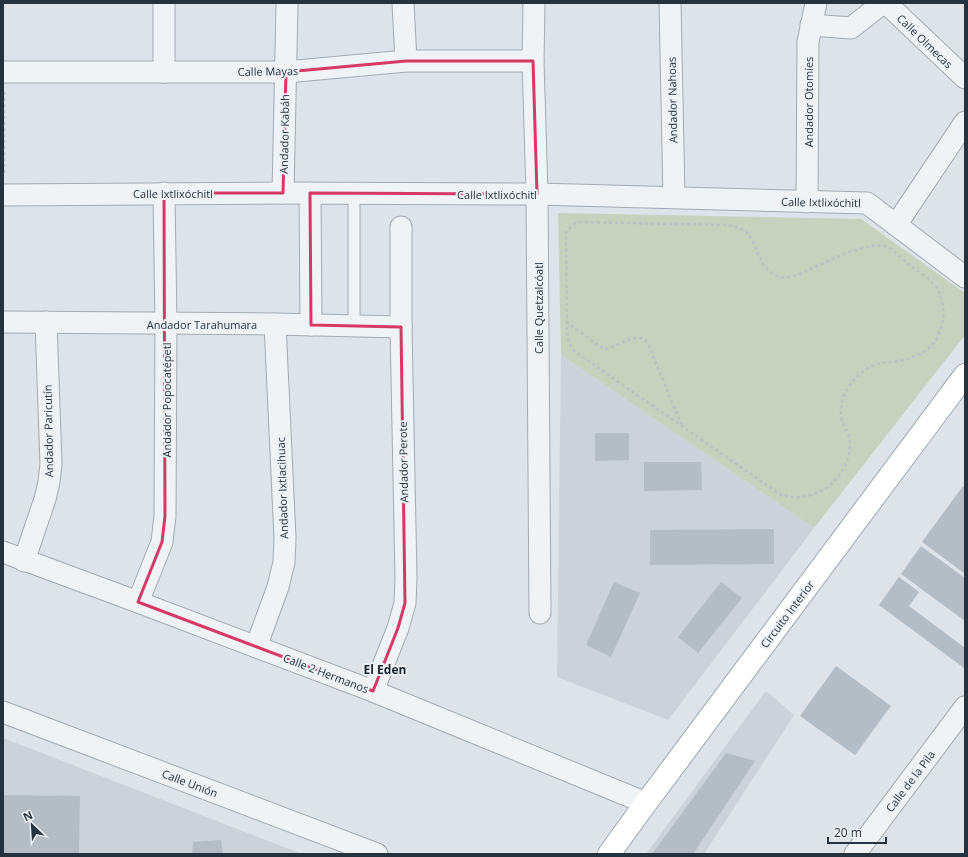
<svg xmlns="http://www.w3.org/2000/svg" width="968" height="857" font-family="'Open Sans',sans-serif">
<rect width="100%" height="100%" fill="#dde3e8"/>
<g fill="#cbd2da">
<polygon points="561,355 814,528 668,720 557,677"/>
<polygon points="766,691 794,715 704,854 646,854"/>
<polygon points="3,738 302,854 3,854"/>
</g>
<polygon fill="#c6d2be" points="558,213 861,219 965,293 965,335 814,528 561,355"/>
<g fill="#b4bdc5">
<polygon points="595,433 629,433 629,460 595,461"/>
<polygon points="644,462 701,462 702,490 644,491"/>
<polygon points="963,486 965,488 965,571 964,573 922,542"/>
<polygon points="774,529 774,564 650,565 650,530"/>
<polygon points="921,546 965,578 965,621 901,574"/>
<polygon points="899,577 919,592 909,606 965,648 965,667 964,668 879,605"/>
<polygon points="614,582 640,593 611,657 586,645"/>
<polygon points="721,582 742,598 698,653 678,637"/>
<polygon points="836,666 891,706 855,755 800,716"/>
<polygon points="726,753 755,761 693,854 652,854"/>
<polygon points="3,795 80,796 79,854 3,854"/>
<polygon points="221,840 223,854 192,854 193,842"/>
</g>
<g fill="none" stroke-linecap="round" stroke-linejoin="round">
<defs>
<polyline id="service" points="354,326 354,193"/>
<g id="minor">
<polyline points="403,3 406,61"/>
<polyline points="534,3 533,61 537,194 540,613"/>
<polyline points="670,3 674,197"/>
<polyline points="886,3 965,78"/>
<polyline points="811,25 851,28 883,3"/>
<polyline points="3,72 286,72 406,61 533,61"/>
<polyline points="164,72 164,3"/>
<polyline points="283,193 287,3"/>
<polyline points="310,193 311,325"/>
<polyline points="3,195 283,193 537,194 867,203 965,277"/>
<polyline points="807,202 808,42 816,3"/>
<polyline points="896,225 965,122"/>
<polyline points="3,322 275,324 401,327"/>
<polyline points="3,552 138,602 373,691 646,803"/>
<polyline points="24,561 45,499 49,482 51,464 46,322"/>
<polyline points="138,602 162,542 165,516 166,324 164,193"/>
<polyline points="256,647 278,587 284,562 285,538 275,324"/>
<polyline points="373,691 398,628 405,603 406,578 401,327 401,227"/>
<polyline points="3,712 377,854"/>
<polyline points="855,854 965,707"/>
</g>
<polyline id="primary" points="609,854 646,803 965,375"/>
</defs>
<use href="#service" stroke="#a2abb2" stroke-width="13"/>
<use href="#minor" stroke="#a2abb2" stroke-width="23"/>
<use href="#primary" stroke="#9ca9b4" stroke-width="24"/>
<g stroke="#bbc1c6" stroke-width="2.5" stroke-dasharray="3 3" stroke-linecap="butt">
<polyline points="4,92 4,175"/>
<path d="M579,222L728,225C735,226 745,229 749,235C758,249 760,270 778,276C789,280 800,274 810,269C828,262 872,238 890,248C895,252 903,259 908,264C919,272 933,280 939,292C944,303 945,317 941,328C939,333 937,340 933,344C925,354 905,361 892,362C887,362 882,362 877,364C868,367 859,374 853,381C844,392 838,407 842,421C845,429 850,435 850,443C850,471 827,496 799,497C793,498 787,496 781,495L574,351L569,343L567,331L566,233L571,226Z"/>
<path d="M566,322L604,349H608C615,346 633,336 641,338C644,339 646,341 648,344L682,426"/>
</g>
<use href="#service" stroke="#f0f3f6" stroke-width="11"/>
<use href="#minor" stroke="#f0f3f6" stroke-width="21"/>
<use href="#primary" stroke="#fff" stroke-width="22"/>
</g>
<path fill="none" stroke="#d63966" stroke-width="3" stroke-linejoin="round" d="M406,61H533L537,194L310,193L311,325L401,327L405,603L398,628L373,691L138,602L162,542L165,516L164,193H283L286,72Z"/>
<g text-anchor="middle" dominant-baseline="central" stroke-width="4" stroke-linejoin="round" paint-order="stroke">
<g font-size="11" fill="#26333f" stroke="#ecf1f6">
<text transform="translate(925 41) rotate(44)">Calle Olmecas</text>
<text transform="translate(268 71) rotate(-1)">Calle Mayas</text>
<text transform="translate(672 100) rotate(-91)">Andador Nahoas</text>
<text transform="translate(808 102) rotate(-90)">Andador Otomíes</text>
<text transform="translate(284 134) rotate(-89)">Andador Kabáh</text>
<text x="173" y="193">Calle Ixtlixóchitl</text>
<text x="497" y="194">Calle Ixtlixóchitl</text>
<text transform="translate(821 202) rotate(1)">Calle Ixtlixóchitl</text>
<text transform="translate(538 308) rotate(-90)">Calle Quetzalcóatl</text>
<text x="202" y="324">Andador Tarahumara</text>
<text transform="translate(166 400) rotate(-90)">Andador Popocatépetl</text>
<text transform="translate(48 431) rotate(-91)">Andador Paricutín</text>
<text transform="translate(403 462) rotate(-91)">Andador Perote</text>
<text transform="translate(282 488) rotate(-92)">Andador Ixtlacihuac</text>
<text transform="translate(787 614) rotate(-53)">Circuito Interior</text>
<text transform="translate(326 673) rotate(21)">Calle 2 Hermanos</text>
<text transform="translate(910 781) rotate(-53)">Calle de la Pila</text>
<text transform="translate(190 783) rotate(21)">Calle Unión</text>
</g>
<g font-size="12" font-weight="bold" fill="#182330" stroke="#ecf1f6">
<text x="385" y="669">El Eden</text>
</g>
</g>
<rect width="968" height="857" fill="none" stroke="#26333f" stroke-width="8"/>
<g transform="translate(32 825) rotate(335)" stroke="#ecf1f6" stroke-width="3" paint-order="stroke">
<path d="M0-3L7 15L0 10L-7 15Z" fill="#26333f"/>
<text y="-6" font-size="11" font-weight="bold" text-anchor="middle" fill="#26333f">N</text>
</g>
<path d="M828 837v6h58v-6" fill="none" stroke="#26333f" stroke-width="2"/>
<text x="834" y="837" font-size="12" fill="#26333f" stroke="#ecf1f6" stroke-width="3" paint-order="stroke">20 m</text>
</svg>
